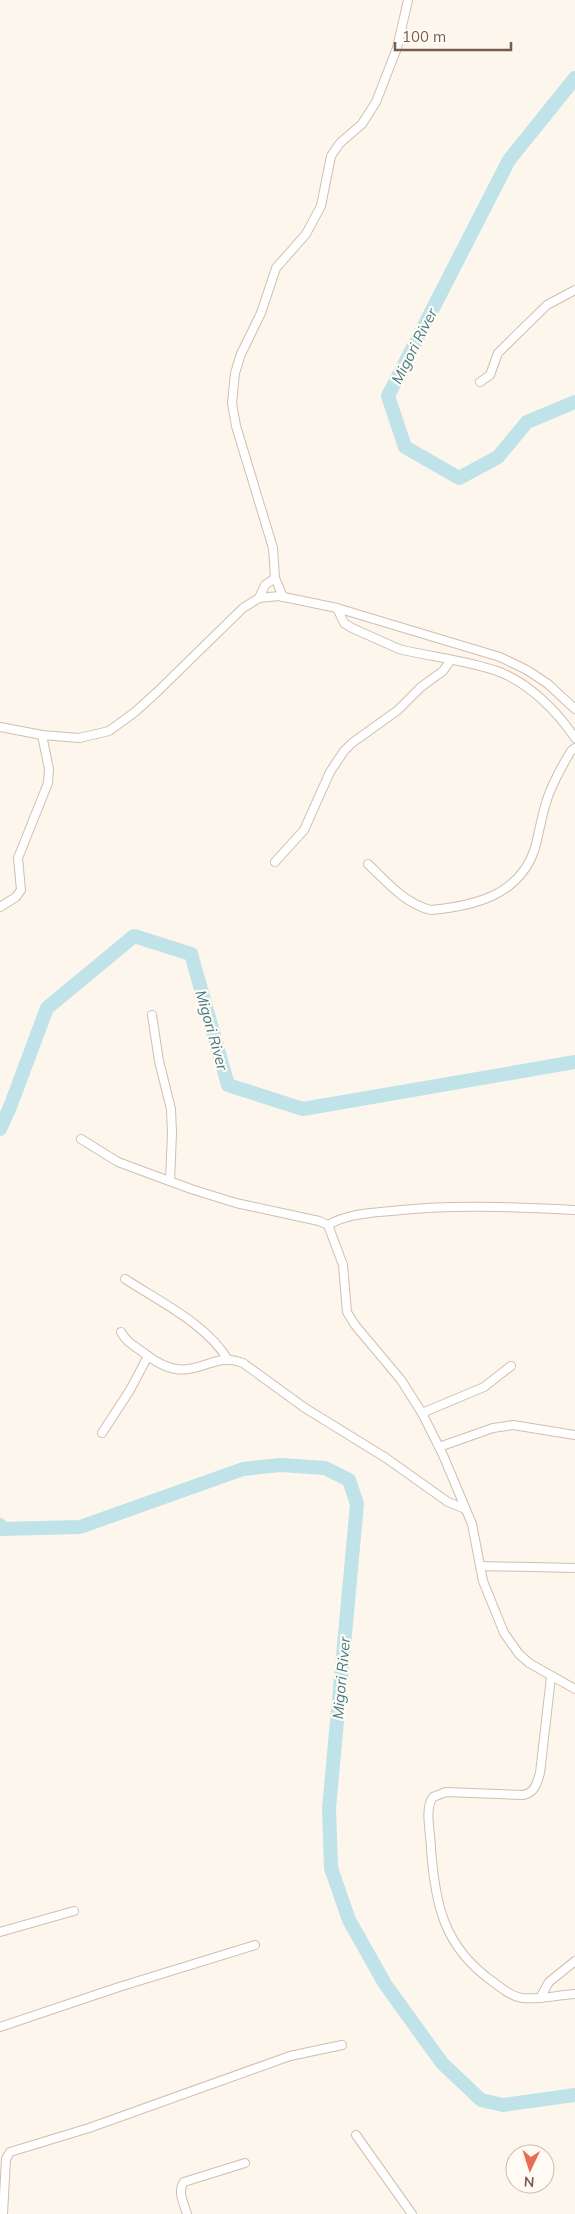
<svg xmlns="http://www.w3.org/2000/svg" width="575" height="2214" font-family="Mulish,sans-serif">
<rect width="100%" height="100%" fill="#fdf6ec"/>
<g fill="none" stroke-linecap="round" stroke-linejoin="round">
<g stroke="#bfe3e8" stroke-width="14">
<polyline points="575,78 509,160 388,396 405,447 459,478 498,457 527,422 575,402"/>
<polyline points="0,1129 10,1107 47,1008 134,936 191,954 228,1085 303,1109 575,1062"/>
<polyline points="0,1525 1,1529 80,1527 243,1469 280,1465 325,1468 349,1480 357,1504 329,1808 331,1868 349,1920 385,1984 442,2063 481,2100 503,2105 575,2095"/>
</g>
<defs>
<g id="minor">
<polyline points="480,382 490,375 498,353 547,305 575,290"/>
<polyline points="283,597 275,578 273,548 236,426 232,403 235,373 241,354 261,313 276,268 306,234 321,206 331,156 340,143 362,124 376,102 397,48 408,0"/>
<polyline points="259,598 265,585 275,578"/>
<path d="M337,608L344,623L352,628L399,649C431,657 466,660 497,671C528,682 557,711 575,738"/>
<polyline points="0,727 42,735 79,738 109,731 135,712 156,693 243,608 259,598 279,596 337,608 440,639 500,657 527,670 548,684 575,709"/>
<polyline points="275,862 304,830 330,772 344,751 352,743 398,710 421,687 443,671 450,661"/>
<path d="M368,864C386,881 405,904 431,910C473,906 518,896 534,851C539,835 541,818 546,803C550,788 563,764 571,751L575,748"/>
<polyline points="0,907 16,897 21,890 18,858 48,783 49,769 42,735"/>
<polyline points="152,1015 159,1061 171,1109 172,1133 170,1181"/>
<polyline points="81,1139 118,1162 191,1189 236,1203 319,1221 328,1225 343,1265 347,1312 355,1325 401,1380 422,1413 443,1455 472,1524 483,1581 504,1633 519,1654 529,1663 575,1689"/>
<path d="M328,1225C347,1214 369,1213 391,1211C452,1204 513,1207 575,1210"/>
<path d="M125,1279C159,1301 208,1325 228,1360"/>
<path d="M121,1332C127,1343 135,1346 144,1353C193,1392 207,1348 243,1363L305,1408L386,1458L448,1502L465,1509"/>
<polyline points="422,1413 484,1387 511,1366"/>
<polyline points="102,1433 130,1390 148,1356"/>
<polyline points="439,1447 493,1428 513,1425 575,1435"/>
<polyline points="480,1566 575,1568"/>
<path d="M551,1677L540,1773C537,1783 535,1793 523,1795L446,1792L433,1797C424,1809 431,1834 431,1849C435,1904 444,1947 492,1981C501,1988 511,1996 522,1998C539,2000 558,1995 575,1994"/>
<polyline points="0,1932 74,1911"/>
<polyline points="540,1998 549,1982 575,1961"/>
<polyline points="0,2027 119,1987 255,1945"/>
<polyline points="356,2135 412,2214"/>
<polyline points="3,2214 6,2159 10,2152 89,2128 290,2056 342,2045"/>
<path d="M187,2214C184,2204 177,2191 184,2182L245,2163"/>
</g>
</defs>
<use href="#minor" stroke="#d1beb0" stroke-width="10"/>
<use href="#minor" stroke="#fff" stroke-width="8"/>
</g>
<g text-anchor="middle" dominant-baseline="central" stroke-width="4.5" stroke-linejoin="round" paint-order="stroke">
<g font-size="15" font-style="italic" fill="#437c86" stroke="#fffaf3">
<text transform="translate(414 346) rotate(-63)">Migori River</text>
<text transform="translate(212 1030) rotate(74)">Migori River</text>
<text transform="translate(341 1678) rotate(-85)">Migori River</text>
</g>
</g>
<g transform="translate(530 2169) rotate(184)"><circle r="24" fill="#fffaf3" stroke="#cabbb1"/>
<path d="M0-4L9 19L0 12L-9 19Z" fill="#e76f51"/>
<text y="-8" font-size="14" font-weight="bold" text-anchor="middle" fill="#7a5c4d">N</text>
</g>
<path d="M395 42v8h116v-8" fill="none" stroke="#7a5c4d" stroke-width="2.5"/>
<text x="402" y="42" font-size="15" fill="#7a5c4d" stroke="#fffaf3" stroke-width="4" paint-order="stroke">100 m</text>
</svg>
